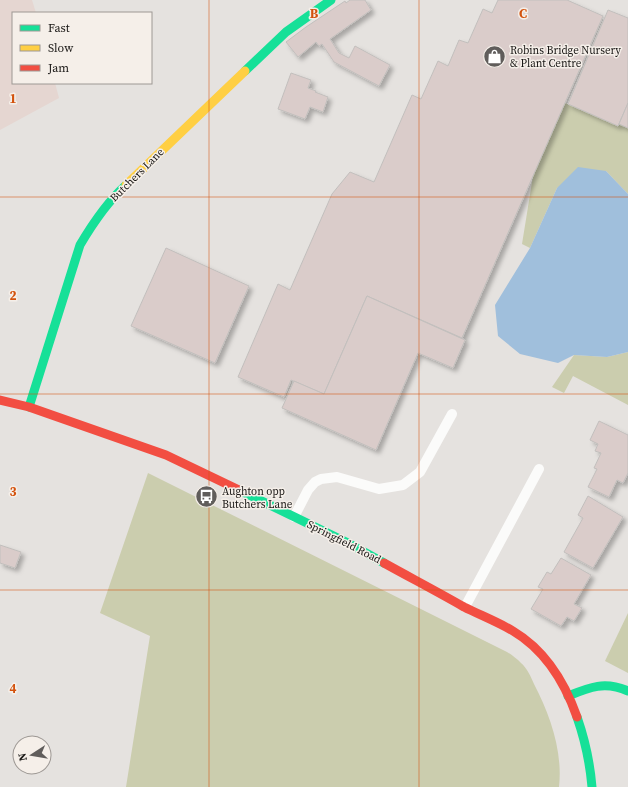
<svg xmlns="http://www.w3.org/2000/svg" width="628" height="787" font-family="'Source Serif 4',serif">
<defs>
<filter id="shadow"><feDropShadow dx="3.5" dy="3.5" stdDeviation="2" flood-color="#0004"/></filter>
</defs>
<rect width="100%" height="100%" fill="#e5e2df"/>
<polygon fill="#e5d6d1" points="0,0 32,0 36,13 13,13 13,83 55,83 59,98 0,130"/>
<g fill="#cbcdae">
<polygon points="565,103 618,126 619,124 628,128 628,194 606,171 557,188 530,248 522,244 533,176"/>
<polygon points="628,352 628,405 573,376 564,393 552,387 574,355 607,357"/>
<path d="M148,473L507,652C512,655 517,659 521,663C527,668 531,677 534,684C550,715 563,751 559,787H126L150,636L100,613Z"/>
<polygon points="628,613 628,673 605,661"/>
</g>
<polygon fill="#a0bfdc" points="578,167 606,171 628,194 628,352 607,357 574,355 558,363 520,354 498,336 495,305 530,248 557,188"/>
<g fill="#daccca" stroke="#c2bfbd" filter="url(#shadow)">
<polygon points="350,0 365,0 371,10 330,39 339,53 349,58 355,46 390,65 379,86 334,62 322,44 319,46 316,42 298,57 286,42 306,27 345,1 346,3"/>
<polygon points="498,0 567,0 603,16 462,338 367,296 324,394 291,380 284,397 238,377 278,284 290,290 332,194 350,172 374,182 412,95 421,99 438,61 448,66 459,40 468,43 483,9 492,13"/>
<polygon points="608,10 628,18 628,103 618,126 568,104"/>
<polygon points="291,73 311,80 308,88 316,91 315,92 328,97 323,112 310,107 305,119 278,109"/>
<polygon points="628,103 628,128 619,124"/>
<polygon points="166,248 249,286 215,363 131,326"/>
<polygon points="367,296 465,340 453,368 418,353 376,450 282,408 294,381 324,394"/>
<polygon points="599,421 628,435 628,473 623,483 617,480 609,497 588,487 597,469 594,468 601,453 595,451 598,444 590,440"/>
<polygon points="588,496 623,517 593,568 564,552 583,518 578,515"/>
<polygon points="0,545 21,552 15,568 0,563"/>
<polygon points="561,558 591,575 574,604 582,608 574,621 567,617 561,626 531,609 543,589 538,587 547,572 551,574"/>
</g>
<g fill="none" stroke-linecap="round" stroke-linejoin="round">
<g stroke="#fbfbfa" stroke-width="10">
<polyline points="294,517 308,490 315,482 321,479 337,477 379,489 403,485 420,472 452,414"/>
<polyline points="465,607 539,469"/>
</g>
<g stroke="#16e098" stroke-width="9">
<polyline points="245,71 286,32 331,0"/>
<path d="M29,407L80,245C93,223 107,202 126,185"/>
<polyline points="239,490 346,542 384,563"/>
<path d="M568,696C590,687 605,681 628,691"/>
<path d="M577,717C585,740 590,763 592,787"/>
</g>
<polyline stroke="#ffcf43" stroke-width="9" points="126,185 245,71"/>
<g stroke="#f24e42" stroke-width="9">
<polyline points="0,400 29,407 166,455 239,490"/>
<path d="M384,563C411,578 438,592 464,607C480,615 498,622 513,631C545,650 565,683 577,717"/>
</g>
</g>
<path fill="none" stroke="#d3520d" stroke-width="1" stroke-opacity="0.55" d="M209,0V787M419,0V787M0,197H628M0,394H628M0,590H628"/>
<defs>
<symbol id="shop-disc" viewBox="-11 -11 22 22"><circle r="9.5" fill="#605d5b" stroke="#f5efe9"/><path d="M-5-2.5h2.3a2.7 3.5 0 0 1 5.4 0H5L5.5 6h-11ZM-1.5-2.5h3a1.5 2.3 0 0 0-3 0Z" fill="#fff"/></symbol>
<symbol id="bus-disc" viewBox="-11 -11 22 22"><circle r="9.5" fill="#605d5b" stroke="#f5efe9"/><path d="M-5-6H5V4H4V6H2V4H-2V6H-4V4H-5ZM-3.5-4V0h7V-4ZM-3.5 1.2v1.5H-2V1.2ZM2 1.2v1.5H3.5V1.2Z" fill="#fff"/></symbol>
</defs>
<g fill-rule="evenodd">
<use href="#shop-disc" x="482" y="44" width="25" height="25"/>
<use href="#bus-disc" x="194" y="484" width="25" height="25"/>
</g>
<g text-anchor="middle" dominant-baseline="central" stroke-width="3" stroke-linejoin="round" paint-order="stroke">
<g font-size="11" fill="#181614" stroke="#f5efe9" text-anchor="start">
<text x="510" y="50">Robins Bridge Nursery<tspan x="510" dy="13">&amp; Plant Centre</tspan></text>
<text x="222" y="491">Aughton opp<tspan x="222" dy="13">Butchers Lane</tspan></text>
</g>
<g font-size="11" fill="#181614" stroke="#f5efe9">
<text transform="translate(137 175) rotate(-45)">Butchers Lane</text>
<text transform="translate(344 542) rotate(27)">Springfield Road</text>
</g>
</g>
<g font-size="13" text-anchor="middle" font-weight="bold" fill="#d3520d" stroke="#f5efe9" stroke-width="3" stroke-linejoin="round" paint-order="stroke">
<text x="314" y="18">B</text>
<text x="523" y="18">C</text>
<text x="13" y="103">1</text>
<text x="13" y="300">2</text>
<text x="13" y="496">3</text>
<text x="13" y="693">4</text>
</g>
<rect x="12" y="12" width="140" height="72" fill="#f5efe9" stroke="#9d9894"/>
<rect x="20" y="25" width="20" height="6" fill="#16e098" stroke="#9d9894"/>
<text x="48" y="32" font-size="12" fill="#181614">Fast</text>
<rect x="20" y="45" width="20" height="6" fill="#ffcf43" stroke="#9d9894"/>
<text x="48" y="52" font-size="12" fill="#181614">Slow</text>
<rect x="20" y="65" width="20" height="6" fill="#f24e42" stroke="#9d9894"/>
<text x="48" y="72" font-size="12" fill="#181614">Jam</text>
<g transform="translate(32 755) rotate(258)"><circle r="19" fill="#f5efe9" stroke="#9d9894"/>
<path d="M0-3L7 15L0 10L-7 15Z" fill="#605d5b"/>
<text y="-6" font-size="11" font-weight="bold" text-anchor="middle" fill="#181614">N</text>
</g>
</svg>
